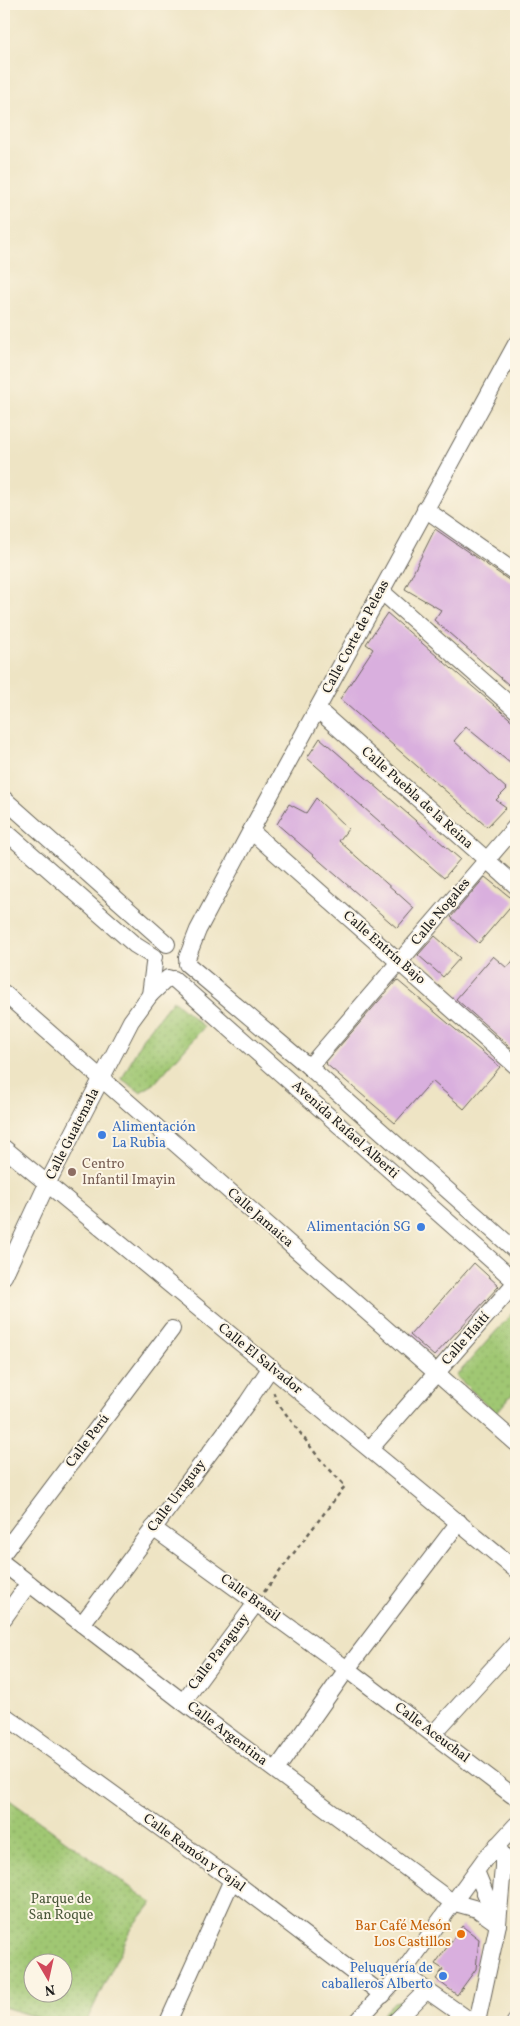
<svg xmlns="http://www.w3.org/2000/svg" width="520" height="2026" font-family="Vollkorn,serif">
<defs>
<pattern id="grass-dots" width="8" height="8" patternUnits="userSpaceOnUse" patternTransform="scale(1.25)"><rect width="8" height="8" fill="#a0c773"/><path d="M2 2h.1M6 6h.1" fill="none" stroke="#89aa63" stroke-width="1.8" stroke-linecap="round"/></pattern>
</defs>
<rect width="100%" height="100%" fill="#fcf5e5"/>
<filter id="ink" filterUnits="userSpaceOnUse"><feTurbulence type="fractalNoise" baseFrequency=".02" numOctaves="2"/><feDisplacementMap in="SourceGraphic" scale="10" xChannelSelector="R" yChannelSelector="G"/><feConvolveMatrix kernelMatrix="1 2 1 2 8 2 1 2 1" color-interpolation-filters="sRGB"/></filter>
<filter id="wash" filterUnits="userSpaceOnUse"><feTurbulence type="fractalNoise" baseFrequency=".0096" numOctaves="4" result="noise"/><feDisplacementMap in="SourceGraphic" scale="20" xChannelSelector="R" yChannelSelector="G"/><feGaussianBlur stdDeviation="1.12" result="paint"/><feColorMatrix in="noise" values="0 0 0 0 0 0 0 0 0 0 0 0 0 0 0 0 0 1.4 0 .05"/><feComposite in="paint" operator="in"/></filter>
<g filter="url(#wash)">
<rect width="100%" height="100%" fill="#eee4c4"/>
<g fill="url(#grass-dots)" stroke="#5e7248" fill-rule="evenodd">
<polygon points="173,1000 204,1027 154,1084 140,1092 122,1079 142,1039"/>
<polygon points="516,1309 516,1390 496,1413 456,1376"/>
<path d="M4,1796L152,1903L132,1928L86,2022H51L4,2007ZM32,1964H62V1994H32Z"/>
</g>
<polygon fill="#a0c773" stroke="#5e7248" points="399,2001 403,2004 392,2022 374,2022 394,2002"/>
<g id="blocks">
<g fill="#d9afde">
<polygon points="435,529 516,585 516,691 434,620 441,610 405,589"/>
<polygon points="387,613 516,724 516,768 466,727 454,741 507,789 496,800 506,807 487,827 340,699 373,649 366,644"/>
<polygon points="320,738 460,859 444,878 307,758"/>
<polygon points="316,798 348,829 339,841 414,908 397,928 277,824 289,804 306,813"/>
<polygon points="485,877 515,901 479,943 451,917"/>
<polygon points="435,936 460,958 443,977 418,955"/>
<polygon points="493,956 507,968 516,957 516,1052 456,999"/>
<polygon points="397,980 500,1067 464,1109 432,1081 395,1123 325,1063"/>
<polygon points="474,1263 499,1286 434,1356 410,1335"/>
<polygon points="462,1926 479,1939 476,1969 457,1995 436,1979 443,1969 435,1964"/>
</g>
</g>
</g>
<g filter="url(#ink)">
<use href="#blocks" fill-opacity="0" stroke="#666257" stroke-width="1"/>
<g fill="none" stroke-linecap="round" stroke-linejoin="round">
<defs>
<g id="minor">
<polyline points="425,509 516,573"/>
<polyline points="381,591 516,710"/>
<polyline points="317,709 516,886"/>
<polyline points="4,799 167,944"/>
<polyline points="4,830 135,945 154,957"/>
<polyline points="251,831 516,1066"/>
<polyline points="187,958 198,930 255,823 516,344"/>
<polyline points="187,964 309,1067 516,1251"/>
<polyline points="174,979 516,1282"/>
<polyline points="4,993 516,1443"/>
<polyline points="150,995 154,964"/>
<polyline points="309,1067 516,826"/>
<polyline points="4,1148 516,1570"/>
<polyline points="4,1276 47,1184 131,1021 150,995 168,978"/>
<polyline points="370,1449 516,1282"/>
<polyline points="153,1528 347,1669 512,1795 516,1791"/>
<polyline points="4,1552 172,1329"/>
<polyline points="4,1564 183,1702 452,1902 477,1909 498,1924"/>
<polyline points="4,1618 29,1583"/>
<polyline points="82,1624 247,1403 271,1367"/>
<polyline points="183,1702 256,1603"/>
<polyline points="4,1715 232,1880 383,1995"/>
<polyline points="434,1733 516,1643"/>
<polyline points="276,1770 347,1669 459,1522"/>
<polyline points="476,1871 497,1922"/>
<polyline points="402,1973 472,2022"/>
<polyline points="168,2022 232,1880"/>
<polyline points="356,2022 402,1973 484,1860 516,1825"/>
<polyline points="395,2022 427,1990"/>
<polyline points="477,2022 498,1924 503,1867 503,1856 497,1845"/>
<polyline points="515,2022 516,2021"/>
</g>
</defs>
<use href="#minor" stroke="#666257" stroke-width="18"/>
<polyline stroke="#666257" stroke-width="2.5" stroke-dasharray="4 4" stroke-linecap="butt" points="264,1592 345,1486 319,1458 277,1402 273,1391"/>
<use href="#minor" stroke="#fff" stroke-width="16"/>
</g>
</g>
<g fill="#3f7fe0" stroke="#fcf5e5" stroke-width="2">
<circle cx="102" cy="1135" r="5"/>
<circle cx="421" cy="1227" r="5"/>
<circle cx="443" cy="1976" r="5"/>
</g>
<circle fill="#8d6e63" stroke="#fcf5e5" stroke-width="2" cx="72" cy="1172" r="5"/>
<circle fill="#e8710a" stroke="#fcf5e5" stroke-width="2" cx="461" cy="1934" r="5"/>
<g text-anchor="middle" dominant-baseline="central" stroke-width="4" stroke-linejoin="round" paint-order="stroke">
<g font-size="14" fill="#1c1c1c" stroke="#fcf5e5">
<text transform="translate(356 637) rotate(-62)">Calle Corte de Peleas</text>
<text transform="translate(417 798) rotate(42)">Calle Puebla de la Reina</text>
<text transform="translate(441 912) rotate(-50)">Calle Nogales</text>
<text transform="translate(384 948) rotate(41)">Calle Entrín Bajo</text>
<text transform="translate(345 1130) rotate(42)">Avenida Rafael Alberti</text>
<text transform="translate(73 1134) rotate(-63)">Calle Guatemala</text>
<text transform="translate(260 1218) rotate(41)">Calle Jamaica</text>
<text transform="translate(466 1339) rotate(-49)">Calle Haití</text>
<text transform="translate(260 1359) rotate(39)">Calle El Salvador</text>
<text transform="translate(88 1441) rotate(-53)">Calle Perú</text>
<text transform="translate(177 1496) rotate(-53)">Calle Uruguay</text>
<text transform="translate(250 1598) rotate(36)">Calle Brasil</text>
<text transform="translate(219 1652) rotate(-53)">Calle Paraguay</text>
<text transform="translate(432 1733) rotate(37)">Calle Aceuchal</text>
<text transform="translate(227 1734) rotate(37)">Calle Argentina</text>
<text transform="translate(194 1853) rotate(36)">Calle Ramón y Cajal</text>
</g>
<g font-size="14" fill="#366cbe" stroke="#fcf5e5" text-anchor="end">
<text x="112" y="1127" text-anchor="start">Alimentación<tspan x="112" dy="16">La Rubia</tspan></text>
<text x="411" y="1227">Alimentación SG</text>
<text x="433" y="1968">Peluquería de<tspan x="433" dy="16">caballeros Alberto</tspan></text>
</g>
<g font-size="14" fill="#785e54" stroke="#fcf5e5" text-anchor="start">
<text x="82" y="1164">Centro<tspan x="82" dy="16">Infantil Imayin</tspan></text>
</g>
<g font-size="14" fill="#4a583a" stroke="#fcf5e5">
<text x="61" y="1899">Parque de<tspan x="61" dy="16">San Roque</tspan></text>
</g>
<g font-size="14" fill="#c56008" stroke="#fcf5e5" text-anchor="end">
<text x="451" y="1926">Bar Café Mesón<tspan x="451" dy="16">Los Castillos</tspan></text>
</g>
</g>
<rect width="520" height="2026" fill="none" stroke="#fcf5e5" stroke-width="20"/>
<g transform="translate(48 1978) rotate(171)"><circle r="24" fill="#fcf5e5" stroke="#a29e95"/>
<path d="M0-4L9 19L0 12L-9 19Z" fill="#d1495b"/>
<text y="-8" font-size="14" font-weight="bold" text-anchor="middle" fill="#1c1c1c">N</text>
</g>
</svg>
